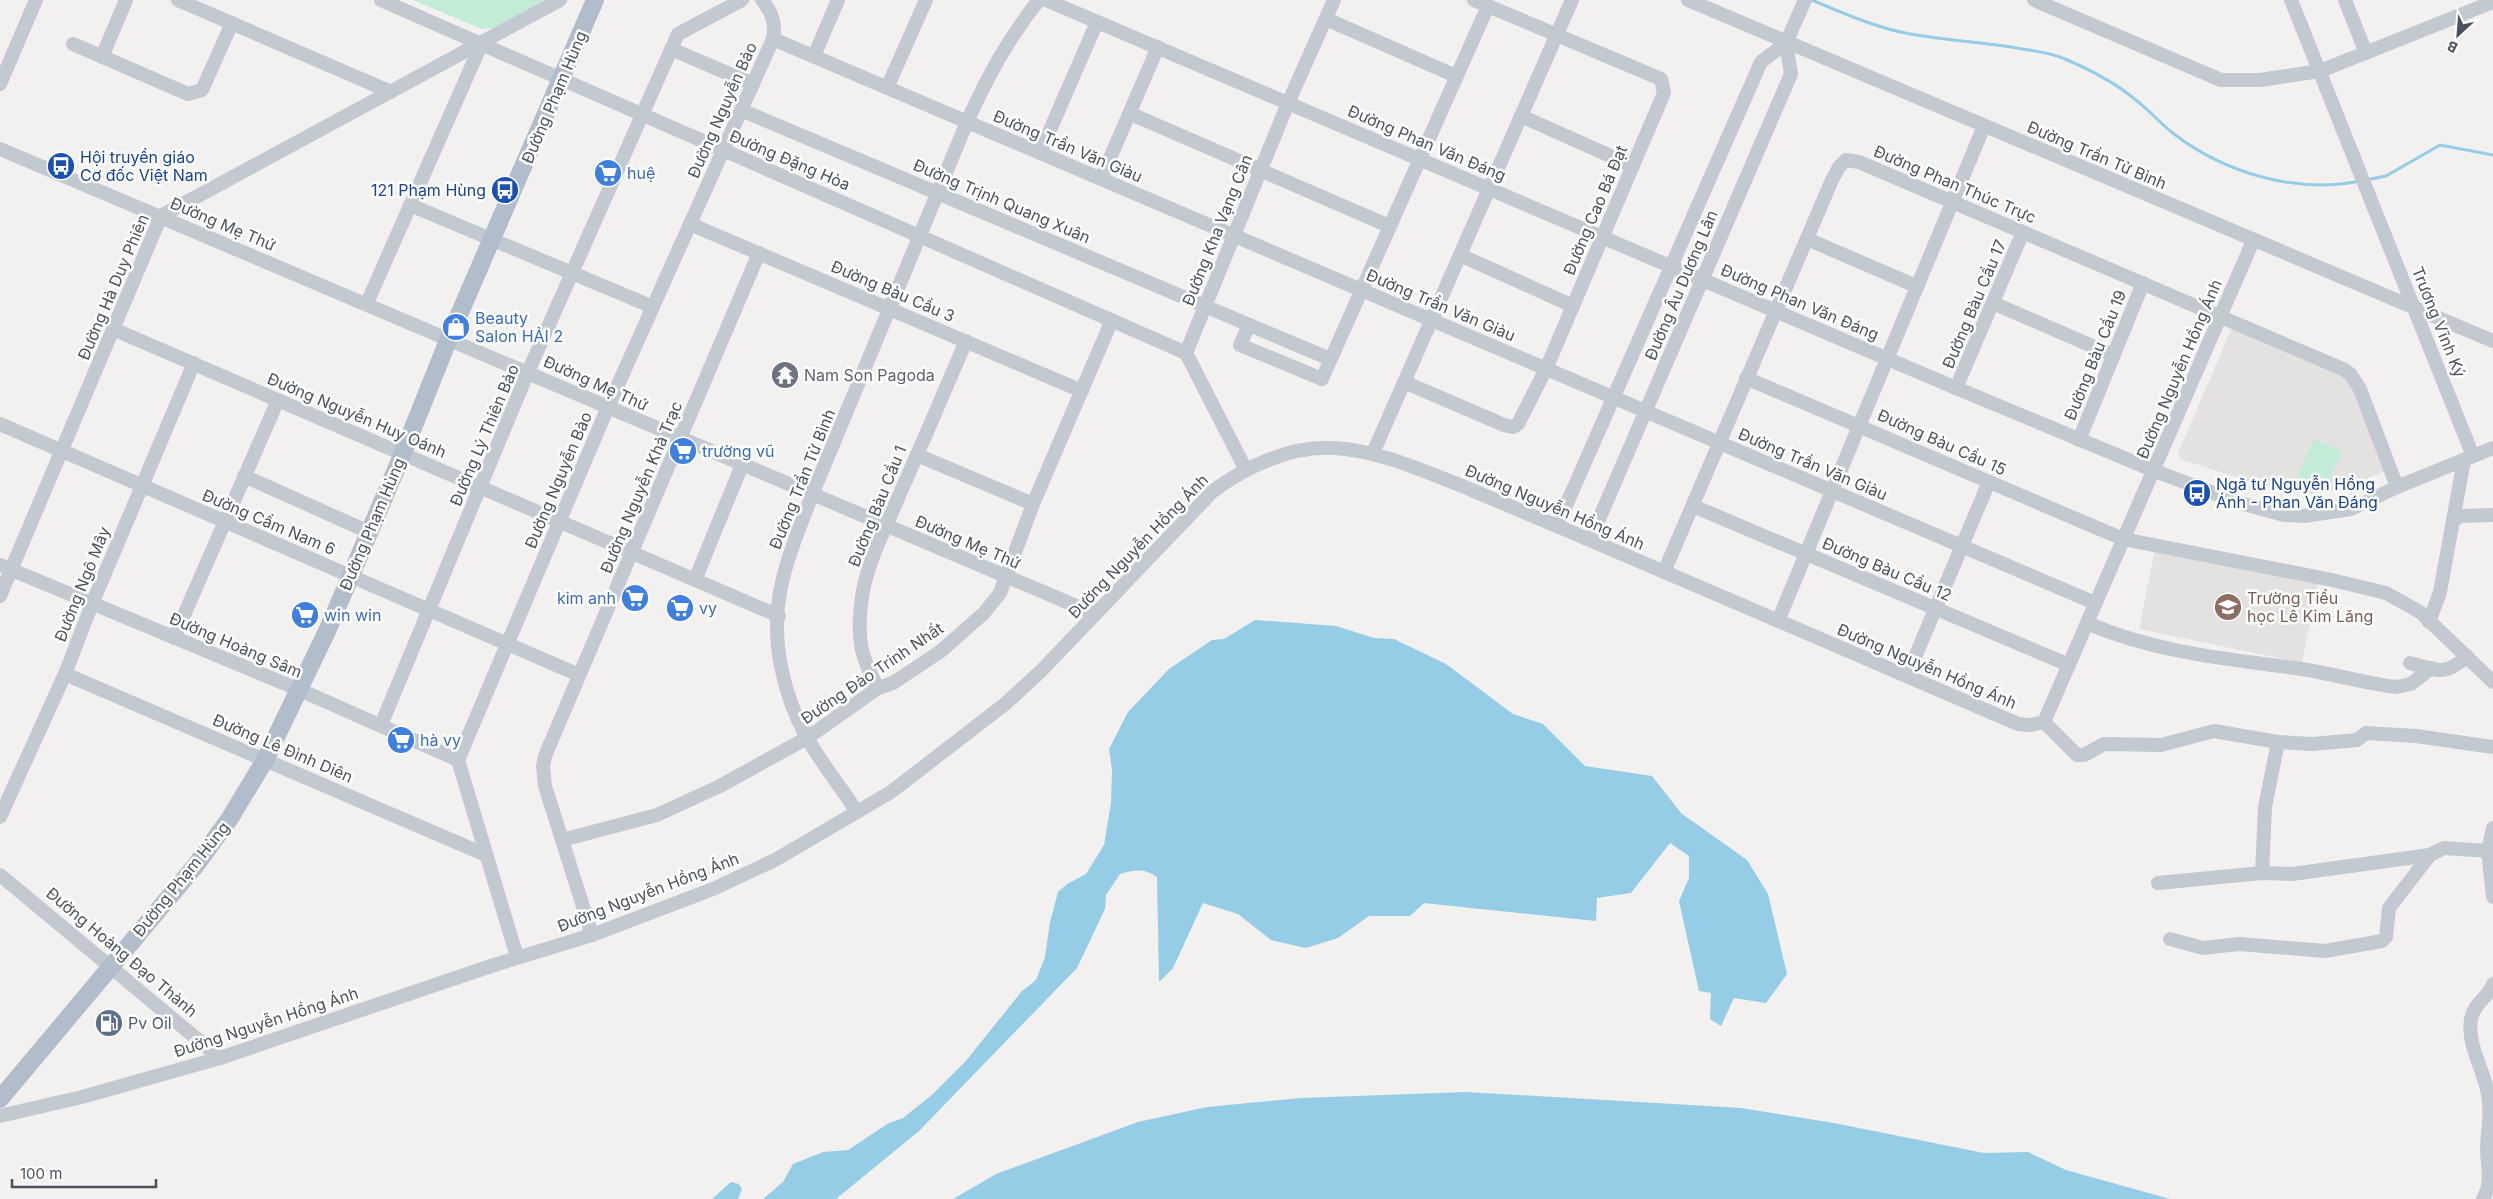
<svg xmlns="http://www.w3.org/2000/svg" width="2493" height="1199" font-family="Inter,sans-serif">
<rect width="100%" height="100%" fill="#f2f1f0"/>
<g fill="#e3e2e1">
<polygon points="2232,328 2349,377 2386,471 2339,490 2316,494 2294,493 2254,483 2181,459 2178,453"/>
<polygon points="2155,550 2318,584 2302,663 2139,629"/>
</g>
<g fill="#c3ecd6">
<polygon points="413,0 549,0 497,28 482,29"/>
<polygon points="2314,439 2342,452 2325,489 2297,477"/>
</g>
<g fill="#94cde5">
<path d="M1255,620L1336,626L1374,638L1394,639L1446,664L1513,714L1543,724L1585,766L1652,776L1681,813L1747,860L1768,894L1787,974L1766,1003L1734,998L1721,1026L1710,1019L1711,993L1699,991L1679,901L1689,878V856L1670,843L1631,893L1597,898L1596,921L1424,903L1410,916H1369L1338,938L1306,948L1271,940L1238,914L1203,903L1173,968L1159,982L1157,877C1143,868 1135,870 1120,874L1106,895L1105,909L1077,968L919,1131L836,1199H763L783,1182L793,1164L823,1152L848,1150L889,1123L903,1118L933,1094L965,1062L1022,991L1036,980L1045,957L1050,922L1058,892L1067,884L1086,874L1104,845L1111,803L1112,770L1109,749L1128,712L1169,669L1212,640L1224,639Z"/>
<polygon points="1466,1092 1741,1108 1834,1123 1984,1153 2028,1152 2066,1170 2170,1199 953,1199 996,1174 1138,1122 1207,1107 1301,1098"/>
<polygon points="731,1182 739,1184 742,1189 738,1199 712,1199"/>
</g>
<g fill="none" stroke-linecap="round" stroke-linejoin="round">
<g stroke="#94cde5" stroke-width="3">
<path d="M1812,0C1840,12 1875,27 1905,33C1941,40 1980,42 2017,48C2033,51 2050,52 2065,59C2091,70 2116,83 2137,101C2150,111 2161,124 2174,134C2225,173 2296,194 2360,181"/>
<polyline points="2366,180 2386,176 2440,145 2493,155"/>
</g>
<g stroke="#c2c9d1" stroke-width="14">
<polyline points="178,0 391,92"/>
<polyline points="381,0 1186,353"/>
<polyline points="1046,0 1956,388 2155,471 2240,503 2284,515 2304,516 2351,509 2397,487 2493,448"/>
<polyline points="1688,0 2493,341"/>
<polyline points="2034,0 2221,80 2260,80 2320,71 2493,2"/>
<polyline points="2291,0 2473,456"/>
<polyline points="2345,0 2366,53"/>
<polyline points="1326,19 1456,76"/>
<polyline points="773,39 2095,603"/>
<polyline points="73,44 188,94 202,90 232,23"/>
<polyline points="671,49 753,84"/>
<polyline points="814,56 838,0"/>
<polyline points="102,57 126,0"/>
<polyline points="0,84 36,0"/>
<polyline points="887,88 926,0"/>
<polyline points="741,110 1330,359"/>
<polyline points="1131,114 1389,226"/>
<polyline points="1521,116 1633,166"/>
<polyline points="0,149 1095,614"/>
<polyline points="1040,153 1097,22"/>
<polyline points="1101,179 1158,47"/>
<polyline points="410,205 653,307"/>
<polyline points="690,224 1082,391"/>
<polyline points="1807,239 1916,286"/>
<polyline points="1460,255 1573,306"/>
<polyline points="367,303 481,45"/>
<polyline points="1993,303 2113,355"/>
<polyline points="1249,325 1240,345 1322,379 1488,6"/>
<polyline points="113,329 779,616"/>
<polyline points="1746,378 2123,539 2332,580 2386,593 2420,612 2493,682"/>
<polyline points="1404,382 1504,425 1513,427 1518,424 1546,369 1664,93 1661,79 1474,0"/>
<polyline points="1956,388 2023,232"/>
<polyline points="0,424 579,675"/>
<polyline points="2079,440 2143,283"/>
<polyline points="1373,453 1572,0"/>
<polyline points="917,455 1033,504"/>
<polyline points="1246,470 1186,353 1288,103 1334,0"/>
<polyline points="244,476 369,532"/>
<polyline points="1693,506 2069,665"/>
<polyline points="2453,520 2461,516 2493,515"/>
<polyline points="1557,526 1761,62 1786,43 1805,0"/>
<polyline points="1590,540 1791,74 1786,43"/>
<polyline points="0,565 300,690 458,760"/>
<polyline points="1664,572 1832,180 1839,167 1846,160 1859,162 2345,370 2351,375 2360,389 2397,487"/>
<polyline points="695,580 742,465"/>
<polyline points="0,596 161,216 560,0"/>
<polyline points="1778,621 1984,126"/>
<polyline points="2429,622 2440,592 2464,460"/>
<path d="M2087,623C2156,653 2228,659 2302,669C2334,674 2364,683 2396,687L2411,684L2431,668"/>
<polyline points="174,638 278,400"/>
<path d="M2410,663C2437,670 2445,677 2467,656"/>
<polyline points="65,674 486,855"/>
<polyline points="1907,676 1989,482"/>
<path d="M878,688C861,658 857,640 861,605C864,568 884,532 898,498C921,446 944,393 966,341"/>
<polyline points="2044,722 2253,241"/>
<polyline points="2044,722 2077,755 2084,755 2104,744 2161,745 2214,731 2278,742 2312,744 2357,740 2366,733 2416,736 2493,747"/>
<polyline points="381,725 528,372 678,34 742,0"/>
<path d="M857,812C841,787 821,763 806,736C783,694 771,640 780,592C786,559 800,527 812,495L967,122C988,76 1007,40 1039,0"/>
<polyline points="0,817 65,674 92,604 194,363"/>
<polyline points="2493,828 2488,851 2493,897"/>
<polyline points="562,840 657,815 720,786 807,738 878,688 893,683 941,651 984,613 1000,593 1033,504 1112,320"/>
<polyline points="2262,873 2265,807 2278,742"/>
<polyline points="0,875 220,1058"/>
<polyline points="2158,883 2262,873 2292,874 2430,855"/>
<polyline points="592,935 545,786 543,766 545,756 759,253"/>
<polyline points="2170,939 2203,948 2239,944 2325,951 2382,941 2386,937 2389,908 2430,855 2444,848 2488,851"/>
<path d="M517,957L458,760L608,407L773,39C776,22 772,13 762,0"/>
<path d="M0,1116L82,1097L220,1058L494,965L592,935L713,889L775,860L891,792L1005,704L1041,671L1213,491C1246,467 1291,445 1334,448C1381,451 1423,471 1467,488C1509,506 1551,523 1592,541C1734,602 1876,662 2018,724L2031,725L2044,722"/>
<path d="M2483,1199C2493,1182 2487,1165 2487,1147C2488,1126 2492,1111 2487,1089C2482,1067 2467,1043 2471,1019C2473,1004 2488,998 2493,984"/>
</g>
<polyline stroke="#b2bdcc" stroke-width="18" points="0,1099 196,865 230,818 265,760 328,629 403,453 449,338 595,0"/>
</g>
<defs>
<symbol id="bus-disc" viewBox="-11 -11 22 22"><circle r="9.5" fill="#1a4fb4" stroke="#fff"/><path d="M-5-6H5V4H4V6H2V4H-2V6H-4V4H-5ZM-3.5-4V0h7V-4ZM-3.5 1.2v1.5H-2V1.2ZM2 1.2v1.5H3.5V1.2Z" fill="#fff"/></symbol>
<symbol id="supermarket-disc" viewBox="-11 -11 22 22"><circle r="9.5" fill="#3f7fe0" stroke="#fff"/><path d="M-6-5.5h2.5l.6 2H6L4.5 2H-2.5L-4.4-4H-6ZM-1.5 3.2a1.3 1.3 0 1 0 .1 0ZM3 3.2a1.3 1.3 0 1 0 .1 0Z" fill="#fff"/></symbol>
<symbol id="shop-disc" viewBox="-11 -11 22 22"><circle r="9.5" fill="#3f7fe0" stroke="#fff"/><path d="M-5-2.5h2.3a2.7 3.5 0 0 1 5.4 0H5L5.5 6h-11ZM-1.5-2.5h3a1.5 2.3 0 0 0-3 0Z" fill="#fff"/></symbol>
<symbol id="temple-disc" viewBox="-11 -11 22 22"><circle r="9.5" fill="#6b7280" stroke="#fff"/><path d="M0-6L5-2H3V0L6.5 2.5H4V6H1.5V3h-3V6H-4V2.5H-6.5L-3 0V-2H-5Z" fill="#fff"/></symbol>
<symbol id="school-disc" viewBox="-11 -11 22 22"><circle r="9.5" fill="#8d6e63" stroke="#fff"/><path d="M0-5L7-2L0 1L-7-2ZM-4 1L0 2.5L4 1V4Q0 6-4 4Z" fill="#fff"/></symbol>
<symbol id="fuel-disc" viewBox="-11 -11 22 22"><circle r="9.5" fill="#5c6f8a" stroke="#fff"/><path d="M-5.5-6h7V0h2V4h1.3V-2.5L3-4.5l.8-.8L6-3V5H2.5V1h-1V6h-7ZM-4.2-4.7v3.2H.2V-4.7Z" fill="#fff"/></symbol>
</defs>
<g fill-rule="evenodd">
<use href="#bus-disc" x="45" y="150" width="32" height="32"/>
<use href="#supermarket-disc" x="592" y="157" width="32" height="32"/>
<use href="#bus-disc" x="489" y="174" width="32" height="32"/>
<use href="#shop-disc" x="440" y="311" width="32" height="32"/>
<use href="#temple-disc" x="769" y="359" width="32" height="32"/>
<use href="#supermarket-disc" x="667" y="435" width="32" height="32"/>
<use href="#bus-disc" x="2181" y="477" width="32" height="32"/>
<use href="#supermarket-disc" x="619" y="582" width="32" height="32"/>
<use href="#school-disc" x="2212" y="591" width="32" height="32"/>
<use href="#supermarket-disc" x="664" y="592" width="32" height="32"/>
<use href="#supermarket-disc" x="289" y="599" width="32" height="32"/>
<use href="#supermarket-disc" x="385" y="724" width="32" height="32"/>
<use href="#fuel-disc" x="93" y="1007" width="32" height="32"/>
</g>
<g text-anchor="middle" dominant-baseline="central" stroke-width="5" stroke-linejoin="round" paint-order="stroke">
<g font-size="16" fill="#4a525c" stroke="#fff">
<text transform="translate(554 97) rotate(-67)">Đường Phạm Hùng</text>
<text transform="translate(722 110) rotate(-66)">Đường Nguyễn Bảo</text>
<text transform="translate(1427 143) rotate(23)">Đường Phan Văn Đáng</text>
<text transform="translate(1068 146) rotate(23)">Đường Trần Văn Giàu</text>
<text transform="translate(2097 155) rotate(23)">Đường Trần Tử Bình</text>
<text transform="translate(790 160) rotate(23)">Đường Đặng Hòa</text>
<text transform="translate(1955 184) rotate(23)">Đường Phan Thúc Trực</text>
<text transform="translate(1002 201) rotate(23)">Đường Trịnh Quang Xuân</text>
<text transform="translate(1595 210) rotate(-67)">Đường Cao Bá Đạt</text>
<text transform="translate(223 224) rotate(23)">Đường Mẹ Thứ</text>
<text transform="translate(1217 230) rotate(-68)">Đường Kha Vạng Cân</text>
<text transform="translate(1681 285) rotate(-67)">Đường Âu Dương Lân</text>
<text transform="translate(113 287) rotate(-67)">Đường Hà Duy Phiên</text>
<text transform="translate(893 291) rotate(23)">Đường Bàu Cầu 3</text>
<text transform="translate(1800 302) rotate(23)">Đường Phan Văn Đáng</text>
<text transform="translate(1974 304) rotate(-67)">Đường Bàu Cầu 17</text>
<text transform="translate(1441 305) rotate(23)">Đường Trần Văn Giàu</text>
<text transform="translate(2439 322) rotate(68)">Trương Vĩnh Ký</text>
<text transform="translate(2095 355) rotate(-68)">Đường Bàu Cầu 19</text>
<text transform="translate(2179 369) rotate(-67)">Đường Nguyễn Hồng Ánh</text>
<text transform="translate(596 383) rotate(24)">Đường Mẹ Thứ</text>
<text transform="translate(357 415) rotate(23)">Đường Nguyễn Huy Oánh</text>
<text transform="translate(484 435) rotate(-67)">Đường Lý Thiên Bảo</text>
<text transform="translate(1942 442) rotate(24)">Đường Bàu Cầu 15</text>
<text transform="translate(1813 464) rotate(23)">Đường Trần Văn Giàu</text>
<text transform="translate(802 479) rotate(-68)">Đường Trần Tử Bình</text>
<text transform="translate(558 480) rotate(-67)">Đường Nguyễn Bảo</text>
<text transform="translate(641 487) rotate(-67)">Đường Nguyễn Khả Trạc</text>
<text transform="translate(877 506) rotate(-68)">Đường Bàu Cầu 1</text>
<text transform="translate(1555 507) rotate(23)">Đường Nguyễn Hồng Ánh</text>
<text transform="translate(269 522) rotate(23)">Đường Cẩm Nam 6</text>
<text transform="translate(372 524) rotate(-67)">Đường Phạm Hùng</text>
<text transform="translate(968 542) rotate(23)">Đường Mẹ Thứ</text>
<text transform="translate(1138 546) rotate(-46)">Đường Nguyễn Hồng Ánh</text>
<text transform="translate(1887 569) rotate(23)">Đường Bàu Cầu 12</text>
<text transform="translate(82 584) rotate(-68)">Đường Ngô Mây</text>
<text transform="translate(236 645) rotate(23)">Đường Hoàng Sâm</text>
<text transform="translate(1927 666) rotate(23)">Đường Nguyễn Hồng Ánh</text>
<text transform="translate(872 673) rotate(-34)">Đường Đào Trinh Nhất</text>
<text transform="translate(283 748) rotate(23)">Đường Lê Đình Diên</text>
<text transform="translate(181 879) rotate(-51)">Đường Phạm Hùng</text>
<text transform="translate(648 892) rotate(-21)">Đường Nguyễn Hồng Ánh</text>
<text transform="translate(122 952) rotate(40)">Đường Hoàng Đạo Thành</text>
<text transform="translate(266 1022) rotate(-18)">Đường Nguyễn Hồng Ánh</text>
</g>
<g font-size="16" fill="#164399" stroke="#fff" text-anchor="start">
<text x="80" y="157">Hội truyền giáo<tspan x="80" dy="18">Cơ đốc Việt Nam</tspan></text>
<text x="486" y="190" text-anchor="end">121 Phạm Hùng</text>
<text x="2216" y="484">Ngã tư Nguyễn Hồng<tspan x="2216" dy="18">Ánh - Phan Văn Đáng</tspan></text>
</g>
<g font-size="16" fill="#366cbe" stroke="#fff" text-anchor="start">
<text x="627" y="173">huệ</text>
<text x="475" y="318">Beauty<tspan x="475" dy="18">Salon HẢI 2</tspan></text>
<text x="702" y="451">trường vũ</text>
<text x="616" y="598" text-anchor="end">kim anh</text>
<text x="699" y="608">vy</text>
<text x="324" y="615">win win</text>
<text x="420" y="740">hà vy</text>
</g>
<g font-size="16" fill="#5b616d" stroke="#fff" text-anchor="start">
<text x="804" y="375">Nam Son Pagoda</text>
</g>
<g font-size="16" fill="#785e54" stroke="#fff" text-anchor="start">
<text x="2247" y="598">Trường Tiểu<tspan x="2247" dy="18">học Lê Kim Lăng</tspan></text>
</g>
<g font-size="16" fill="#4e5e75" stroke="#fff" text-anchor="start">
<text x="128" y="1023">Pv Oil</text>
</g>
</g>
<g transform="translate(2458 35) rotate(206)" stroke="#ffffff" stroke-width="4" paint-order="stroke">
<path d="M0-4L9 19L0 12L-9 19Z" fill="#4a525c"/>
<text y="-8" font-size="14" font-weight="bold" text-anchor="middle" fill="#4a525c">B</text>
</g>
<path d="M12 1179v8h144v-8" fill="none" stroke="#4a525c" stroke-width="2.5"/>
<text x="20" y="1179" font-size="15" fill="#4a525c" stroke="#ffffff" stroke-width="4" paint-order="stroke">100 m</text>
</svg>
